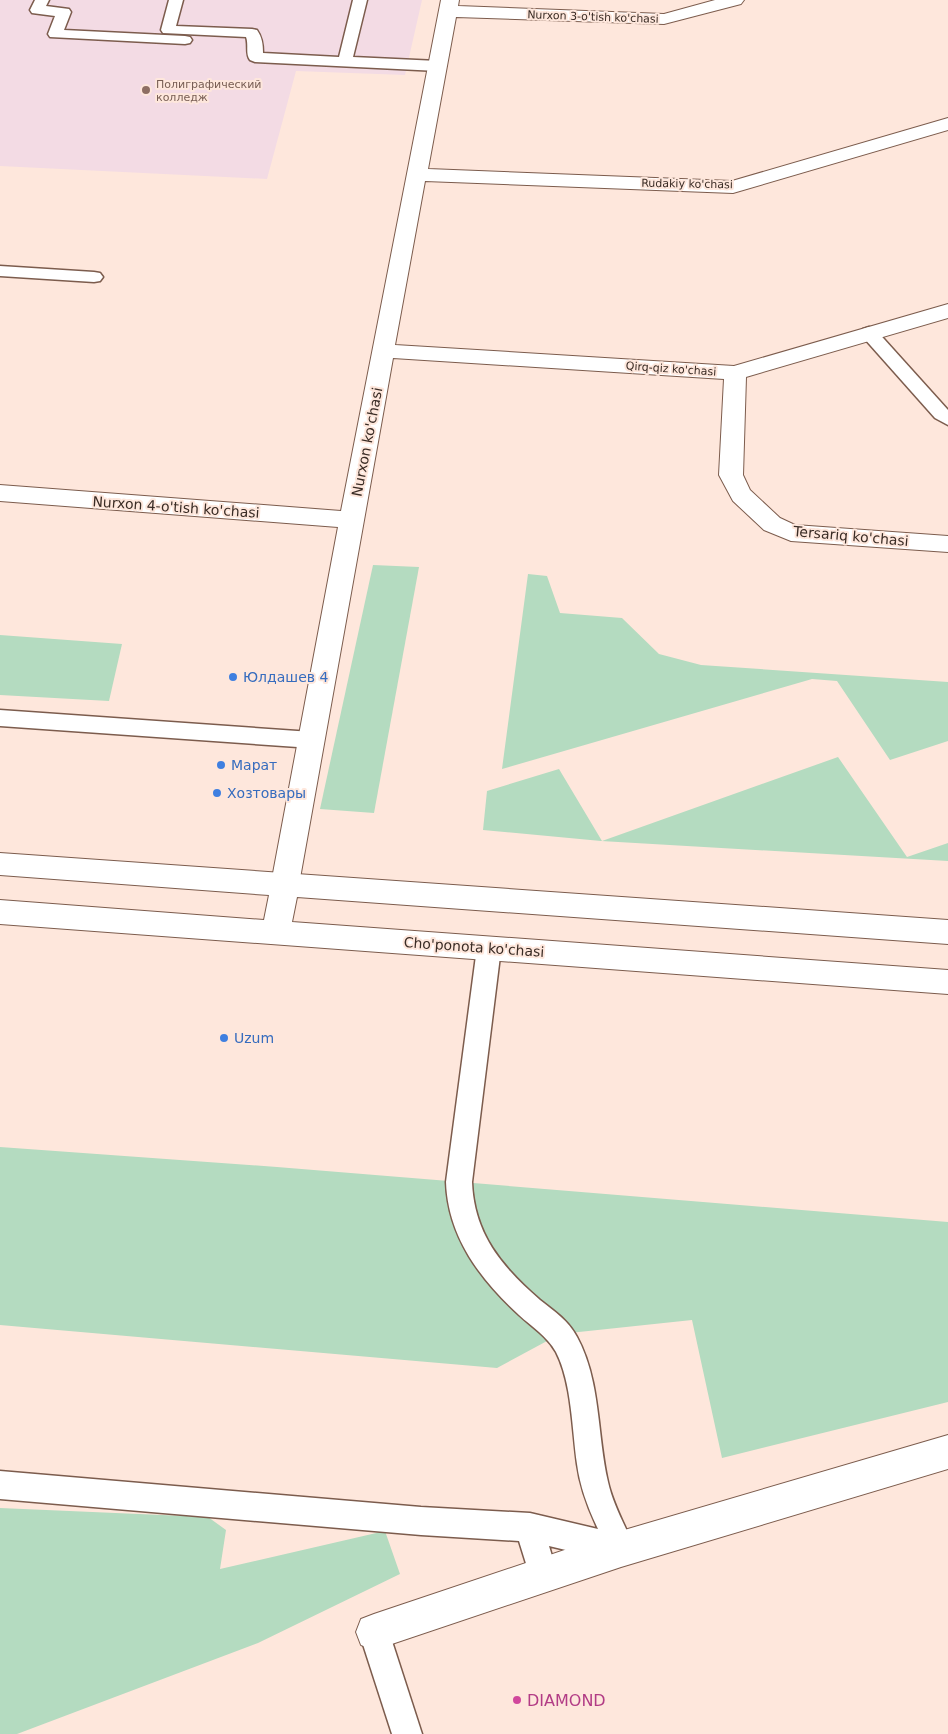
<svg xmlns="http://www.w3.org/2000/svg" width="948" height="1734" font-family="'DejaVu Sans',sans-serif">
<rect width="100%" height="100%" fill="#fee7dc"/>
<polygon fill="#f3dbe4" points="0,0 422,0 405,75 296,71 267,179 0,166"/>
<g fill="#b4dbc0">
<polygon points="373,565 419,567 374,813 320,809"/>
<polygon points="528,574 547,576 560,613 622,618 659,654 701,665 948,682 948,741 890,760 837,681 812,679 502,769"/>
<polygon points="0,635 122,644 109,701 0,695"/>
<polygon points="838,757 907,857 948,843 948,861 601,841 483,830 487,791 559,769 602,841"/>
<polygon points="0,1147 277,1167 948,1222 948,1402 722,1458 692,1320 560,1334 497,1368 0,1325"/>
<polygon points="0,1508 208,1517 226,1530 220,1569 385,1531 400,1574 258,1643 17,1734 0,1734"/>
</g>
<g fill="none" stroke-linecap="round" stroke-linejoin="round">
<defs>
<g id="service">
<polygon points="35,0 49,0 46,6 69,9 71,12 64,30 185,36 190,37 192,40 190,43 185,44 50,37 48,34 55,16 32,13 30,10"/>
<path d="M169,0H183L176,26L252,29L257,30C262,37 263,44 263,53L339,57L353,0H367L353,57L438,61L443,63L446,66L443,69L438,71L255,62L250,60C245,54 249,45 246,37L163,33L161,30Z"/>
<polygon points="0,266 94,272 100,273 103,277 100,281 94,282 0,276"/>
<polygon points="869,327 875,329 948,410 948,425 935,418 863,337 860,333 863,329"/>
<polygon points="0,710 312,732 320,734 323,740 320,746 312,748 0,726"/>
<path d="M489,938L497,941L501,948L472,1182C474,1234 502,1267 540,1300C555,1312 568,1320 577,1337C601,1381 597,1435 608,1482C613,1505 626,1527 635,1549L631,1559L620,1563L549,1546L558,1576L553,1586L543,1591L533,1586L519,1541L421,1535L0,1499V1471L421,1507L530,1513L598,1529C588,1508 580,1487 577,1464C572,1430 572,1383 556,1352C547,1336 532,1327 519,1315C480,1279 448,1237 446,1182L477,948L481,941Z"/>
<polygon points="374,1617 384,1622 389,1632 422,1734 392,1734 359,1632 364,1622"/>
</g>
<g id="minor">
<polygon points="441,0 459,0 458,6 664,14 715,0 744,0 741,4 664,24 456,17 428,169 732,181 948,118 948,130 733,193 425,181 395,345 734,366 948,304 948,318 746,377 743,475 750,490 780,518 795,525 948,536 948,552 791,541 764,530 733,501 719,475 724,379 393,358 299,884 295,892 285,895 275,892 271,884 338,527 0,501 0,485 341,511"/>
<polygon points="948,1435 948,1469 621,1567 374,1650 361,1645 356,1632 361,1619 374,1614 621,1531"/>
</g>
<polygon id="secondary" points="0,853 948,920 948,944 297,897 292,922 948,970 948,994 0,924 0,900 264,920 269,895 0,875"/>
</defs>
<use href="#service" stroke="#7c5c4d" stroke-width="3"/>
<use href="#minor" stroke="#7c5c4d" stroke-width="2"/>
<use href="#secondary" stroke="#7c5c4d" stroke-width="2"/>
<use href="#service" fill="#fff" fill-rule="evenodd"/>
<use href="#minor" fill="#fff" fill-rule="evenodd"/>
<use href="#secondary" fill="#fff" fill-rule="evenodd"/>
</g>
<circle fill="#8d6e63" stroke="#fee7dc" stroke-width="2" cx="146" cy="90" r="5"/>
<g fill="#3f7fe0" stroke="#fee7dc" stroke-width="2">
<circle cx="233" cy="677" r="5"/>
<circle cx="221" cy="765" r="5"/>
<circle cx="217" cy="793" r="5"/>
<circle cx="224" cy="1038" r="5"/>
</g>
<circle fill="#d1479c" stroke="#fee7dc" stroke-width="2" cx="517" cy="1700" r="5"/>
<g text-anchor="middle" dominant-baseline="central" stroke-width="4" stroke-linejoin="round" paint-order="stroke">
<g font-size="11" fill="#3a2c25" stroke="#fee7dc">
<text transform="translate(593 17) rotate(2)">Nurxon 3-o'tish ko'chasi</text>
<text transform="translate(687 184) rotate(1)">Rudakiy ko'chasi</text>
<text transform="translate(671 369) rotate(4)">Qirq-qiz ko'chasi</text>
</g>
<g font-size="11" fill="#785e54" stroke="#fee7dc" text-anchor="start">
<text x="156" y="84">Полиграфический<tspan x="156" dy="13">колледж</tspan></text>
</g>
<g font-size="14" fill="#3a2c25" stroke="#fee7dc">
<text transform="translate(367 442) rotate(-79)">Nurxon ko'chasi</text>
<text transform="translate(176 507) rotate(4)">Nurxon 4-o'tish ko'chasi</text>
<text transform="translate(851 536) rotate(5)">Tersariq ko'chasi</text>
<text transform="translate(474 947) rotate(4)">Cho'ponota ko'chasi</text>
</g>
<g font-size="14" fill="#366cbe" stroke="#fee7dc" text-anchor="start">
<text x="243" y="677">Юлдашев 4</text>
<text x="231" y="765">Марат</text>
<text x="227" y="793">Хозтовары</text>
<text x="234" y="1038">Uzum</text>
</g>
<g font-size="16" fill="#b23c85" stroke="#fee7dc" text-anchor="start">
<text x="527" y="1700">DIAMOND</text>
</g>
</g>
</svg>
